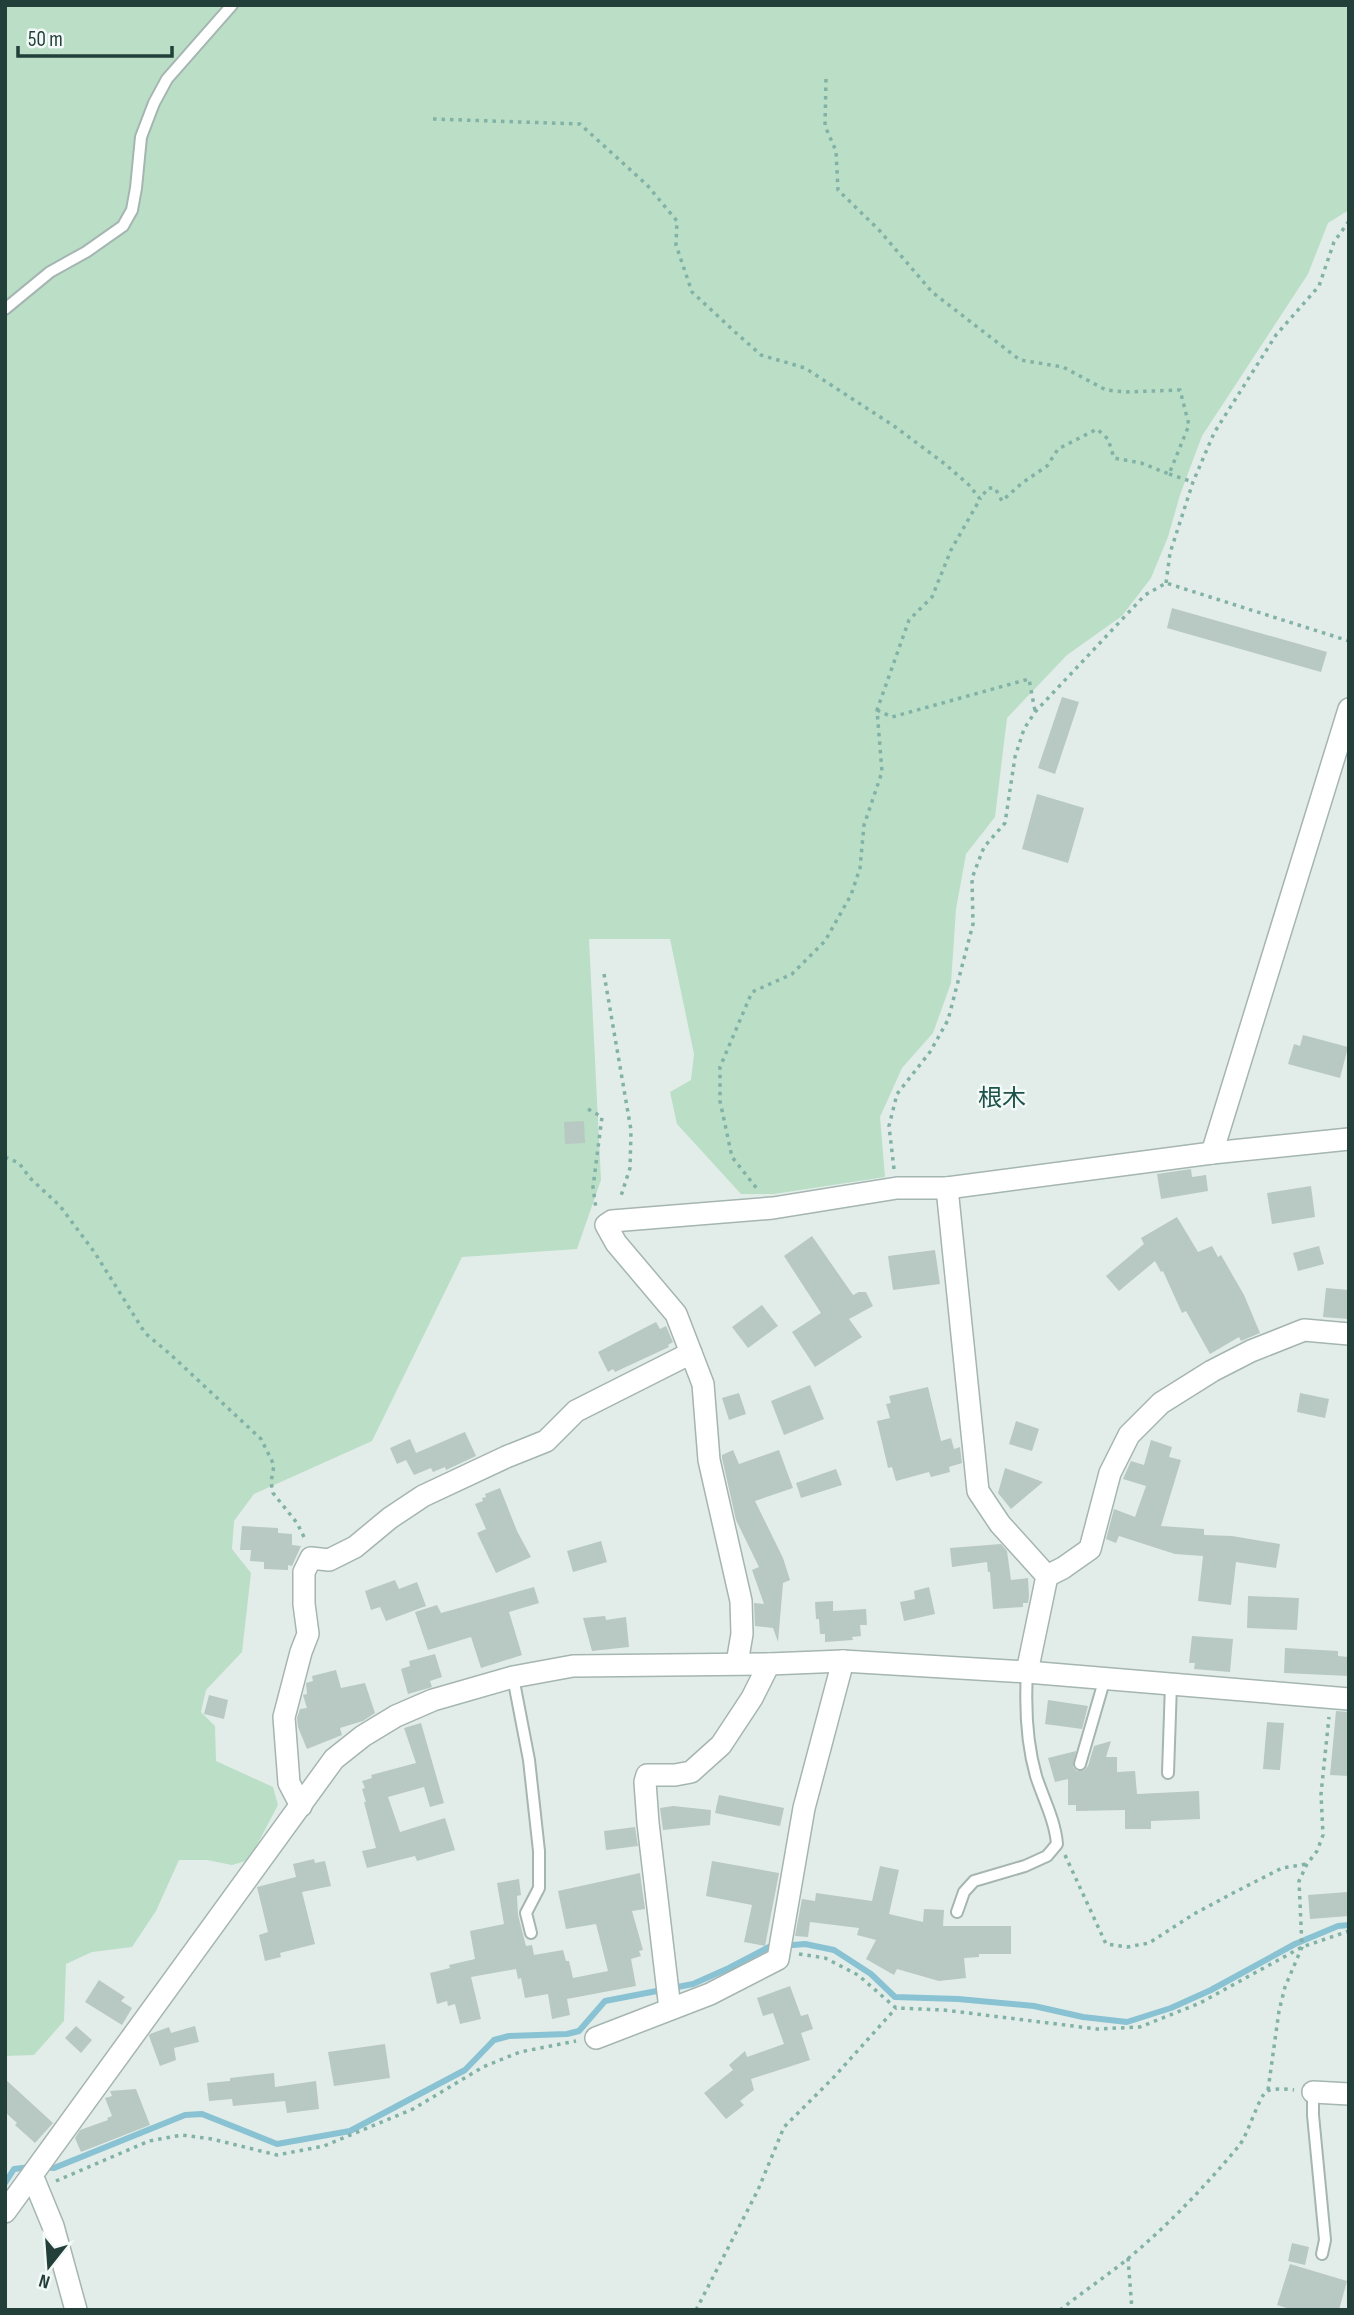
<svg xmlns="http://www.w3.org/2000/svg" width="1354" height="2315" font-family="'Sofia Sans Condensed','Noto Sans JP',sans-serif">
<rect width="100%" height="100%" fill="#e2ede9"/>
<polygon fill="#bbdec7" points="5,5 1343,5 1349,9 1349,210 1328,223 1308,274 1202,436 1180,495 1168,537 1151,578 1122,616 1067,655 1007,718 995,817 966,854 956,909 951,983 933,1033 902,1068 880,1117 885,1177 774,1194 741,1194 677,1124 670,1092 691,1080 694,1054 670,939 589,939 601,1180 577,1249 462,1257 372,1441 254,1494 234,1521 232,1549 251,1573 242,1652 206,1690 201,1712 215,1726 216,1761 273,1787 278,1805 249,1860 232,1865 207,1860 179,1860 156,1911 132,1947 92,1952 66,1964 64,2021 34,2055 5,2056"/>
<g fill="none" stroke-linecap="round" stroke-linejoin="round">
<g stroke="#89c2d3" stroke-width="6">
<polyline points="42,2167 54,2168 185,2115 202,2114 277,2144 350,2131 465,2070 494,2040 509,2036 567,2034 579,2031 605,2001 693,1984 729,1968 769,1947 805,1944 834,1950 871,1974 895,1997 958,1999 1034,2006 1083,2017 1127,2022 1171,2008 1211,1990 1295,1944 1338,1926 1349,1925"/>
<polyline points="5,2183 14,2169 31,2167"/>
</g>
</g>
<g fill="#b8c8c2">
<polygon points="1172,608 1327,652 1321,672 1167,628"/>
<polygon points="1062,697 1079,702 1055,774 1038,768"/>
<polygon points="1037,794 1084,808 1068,863 1022,849"/>
<polygon points="1303,1035 1348,1047 1340,1078 1288,1064 1294,1044 1300,1046"/>
<polygon points="584,1121 585,1143 565,1144 564,1122"/>
<polygon points="1191,1169 1192,1177 1206,1175 1208,1191 1161,1199 1157,1174"/>
<polygon points="1311,1186 1315,1217 1272,1224 1267,1193"/>
<polygon points="1177,1217 1198,1252 1212,1246 1218,1257 1221,1255 1244,1295 1260,1333 1241,1341 1239,1337 1210,1354 1186,1311 1182,1313 1163,1271 1161,1272 1155,1261 1119,1291 1106,1276 1144,1244 1141,1238"/>
<polygon points="812,1236 853,1295 859,1292 866,1292 873,1306 849,1319 862,1337 815,1367 792,1332 821,1313 784,1256"/>
<polygon points="1319,1246 1324,1264 1298,1271 1293,1253"/>
<polygon points="935,1250 940,1284 893,1290 888,1256"/>
<polygon points="1326,1288 1349,1290 1349,1319 1323,1317"/>
<polygon points="762,1305 778,1326 748,1348 732,1327"/>
<polygon points="656,1322 660,1329 666,1326 673,1342 668,1345 669,1347 615,1372 613,1369 608,1372 598,1352"/>
<polygon points="810,1385 824,1419 784,1435 771,1401"/>
<polygon points="928,1387 941,1441 951,1438 954,1449 960,1447 962,1463 949,1467 950,1472 931,1477 929,1472 896,1481 892,1467 888,1468 877,1421 890,1418 886,1404 891,1403 889,1396"/>
<polygon points="739,1393 746,1414 729,1420 722,1398"/>
<polygon points="1300,1393 1329,1399 1325,1418 1297,1412"/>
<polygon points="1016,1421 1039,1429 1032,1451 1009,1444"/>
<polygon points="465,1432 476,1456 446,1470 445,1467 433,1472 431,1468 414,1475 406,1460 397,1464 390,1448 410,1439 416,1453"/>
<polygon points="1151,1440 1172,1447 1169,1457 1181,1460 1161,1526 1204,1529 1204,1535 1232,1536 1280,1544 1276,1568 1236,1562 1231,1605 1198,1601 1203,1556 1175,1554 1119,1536 1116,1543 1106,1539 1114,1509 1135,1517 1146,1486 1123,1479 1131,1461 1144,1465"/>
<polygon points="733,1450 739,1464 779,1450 793,1488 755,1501 783,1558 790,1580 783,1583 778,1642 773,1628 755,1626 754,1603 764,1604 752,1570 759,1567 736,1520 722,1458 722,1455"/>
<polygon points="1005,1468 1043,1482 1011,1509 998,1493"/>
<polygon points="836,1469 842,1485 801,1498 796,1483"/>
<polygon points="500,1488 517,1531 531,1557 496,1573 477,1533 486,1529 475,1504 483,1501 482,1498 486,1497 485,1494"/>
<polygon points="242,1526 278,1528 278,1533 292,1534 292,1545 301,1546 292,1566 288,1565 288,1570 264,1569 264,1562 250,1561 251,1550 240,1550"/>
<polygon points="601,1541 607,1562 573,1572 567,1551"/>
<polygon points="1001,1544 1007,1551 1011,1580 1028,1578 1029,1596 1028,1603 1023,1603 1023,1607 993,1609 990,1572 988,1572 987,1562 952,1567 950,1548"/>
<polygon points="395,1580 399,1589 417,1582 426,1606 386,1621 380,1607 371,1610 365,1591"/>
<polygon points="534,1587 539,1603 509,1612 522,1655 481,1668 471,1637 428,1650 415,1612 437,1605 441,1613"/>
<polygon points="929,1587 935,1614 904,1621 900,1602 915,1599 914,1591"/>
<polygon points="1248,1596 1299,1598 1297,1630 1247,1628"/>
<polygon points="833,1601 833,1611 866,1609 867,1625 860,1625 861,1636 852,1637 853,1640 825,1642 825,1634 820,1634 819,1619 816,1619 815,1602"/>
<polygon points="605,1616 606,1620 626,1617 629,1647 592,1651 583,1618"/>
<polygon points="1192,1636 1233,1639 1230,1672 1194,1669 1195,1663 1189,1663"/>
<polygon points="1285,1648 1338,1651 1338,1656 1349,1657 1349,1676 1284,1673"/>
<polygon points="435,1654 442,1677 430,1681 432,1687 408,1694 401,1669 410,1666 409,1661"/>
<polygon points="336,1670 341,1688 365,1683 375,1713 363,1721 340,1728 342,1735 307,1749 298,1727 297,1718 300,1709 307,1708 303,1695 307,1694 306,1683 313,1681 312,1676"/>
<polygon points="209,1695 228,1700 224,1719 204,1714"/>
<polygon points="1048,1700 1088,1706 1082,1729 1045,1724"/>
<polygon points="1336,1711 1349,1712 1349,1776 1330,1775"/>
<polygon points="1267,1722 1284,1723 1280,1770 1263,1769"/>
<polygon points="421,1723 444,1803 430,1807 424,1787 388,1797 400,1832 445,1818 455,1850 417,1861 415,1856 367,1868 362,1851 376,1848 364,1802 366,1802 362,1789 365,1788 362,1781 372,1778 371,1775 416,1763 404,1728"/>
<polygon points="1111,1741 1106,1757 1117,1757 1117,1772 1135,1771 1137,1794 1199,1791 1200,1819 1151,1821 1151,1829 1125,1829 1125,1810 1076,1811 1076,1805 1068,1805 1068,1779 1055,1782 1048,1758 1076,1751 1073,1767 1077,1771 1083,1771 1088,1766 1094,1746"/>
<polygon points="719,1795 784,1808 780,1826 715,1813"/>
<polygon points="673,1806 711,1810 710,1825 663,1830 660,1808"/>
<polygon points="635,1827 638,1846 606,1850 604,1831"/>
<polygon points="314,1859 315,1863 325,1861 331,1886 302,1892 315,1944 280,1953 281,1957 265,1961 259,1935 268,1932 257,1887 296,1877 293,1864"/>
<polygon points="712,1861 779,1873 765,1946 744,1942 752,1905 706,1896"/>
<polygon points="880,1866 899,1870 889,1914 923,1922 924,1909 944,1910 943,1926 1011,1926 1011,1954 979,1954 979,1957 964,1958 966,1978 939,1981 897,1969 894,1975 866,1959 876,1940 857,1935 859,1928 810,1922 808,1937 795,1936 802,1899 815,1901 816,1893 872,1901"/>
<polygon points="640,1873 645,1909 632,1911 643,1950 639,1951 641,1956 631,1959 636,1986 567,1999 570,2015 552,2019 548,1994 525,1998 521,1978 518,1979 516,1969 471,1977 481,2019 460,2024 455,2004 448,2006 447,2001 437,2004 430,1973 450,1968 449,1965 475,1959 470,1931 504,1924 497,1883 519,1879 521,1895 517,1896 518,1915 526,1946 532,1945 534,1955 563,1950 566,1961 569,1961 573,1978 608,1971 596,1924 566,1929 558,1891"/>
<polygon points="1348,1892 1349,1916 1310,1919 1308,1895"/>
<polygon points="99,1980 125,1997 121,2001 132,2008 122,2025 85,2002"/>
<polygon points="790,1986 801,2016 808,2014 813,2029 801,2033 810,2060 751,2079 754,2090 740,2101 744,2105 726,2119 704,2093 733,2070 729,2065 745,2051 747,2057 784,2044 773,2013 763,2016 757,1998"/>
<polygon points="76,2026 92,2040 81,2053 65,2038"/>
<polygon points="195,2026 199,2042 174,2048 176,2060 160,2066 149,2036 150,2034 169,2027 171,2033"/>
<polygon points="385,2044 390,2078 334,2086 328,2052"/>
<polygon points="274,2073 275,2087 316,2081 319,2109 287,2113 285,2101 233,2106 232,2099 209,2101 207,2083 230,2081 230,2078"/>
<polygon points="5,2079 53,2123 35,2143 15,2125 17,2123 5,2112"/>
<polygon points="136,2089 150,2125 81,2152 75,2138 80,2130 108,2120 107,2118 112,2116 105,2098 112,2096 110,2091"/>
<polygon points="1292,2243 1309,2247 1305,2265 1288,2261"/>
<polygon points="1290,2264 1347,2281 1339,2310 1293,2310 1277,2305"/>
</g>
<g fill="none" stroke-linecap="round" stroke-linejoin="round">
<defs>
<g id="service">
<polyline points="5,309 50,272 86,252 123,226 132,210 136,188 141,137 154,103 167,79 232,5"/>
<polyline points="513,1677 529,1760 539,1851 539,1888 526,1913 531,1933"/>
<polyline points="1080,1764 1105,1678"/>
<polyline points="1168,1773 1171,1684"/>
<path d="M957,1912L964,1892L974,1881L1025,1866L1047,1856L1057,1844C1055,1820 1043,1798 1036,1776C1026,1741 1025,1707 1027,1672"/>
<polyline points="1313,2092 1313,2115 1325,2240 1322,2254"/>
</g>
<g id="minor">
<polyline points="1212,1153 1349,709"/>
<polyline points="947,1188 978,1491 1000,1524 1047,1576 1027,1672"/>
<polyline points="1047,1576 1063,1568 1090,1549 1110,1473 1129,1435 1161,1403 1212,1371 1251,1351 1304,1330 1349,1334"/>
<polyline points="737,1663 742,1634 741,1601 709,1460 703,1384 676,1314 616,1243 606,1225 612,1221 773,1208 897,1188 947,1188 1212,1153 1349,1139"/>
<polyline points="301,1806 289,1783 284,1717 301,1652 308,1634 304,1604 304,1572 311,1558 329,1560 355,1547 390,1518 423,1496 506,1457 546,1441 576,1411 691,1353"/>
<polyline points="670,2009 648,1823 645,1782 647,1775 675,1775 691,1772 721,1745 752,1698 769,1664"/>
<polyline points="596,2038 710,1994 778,1959 804,1808 843,1661"/>
<polyline points="1313,2092 1349,2094"/>
<polyline points="32,2175 53,2226 76,2310"/>
<polyline points="5,2212 334,1759 363,1736 396,1716 433,1700 513,1677 573,1666 769,1664 843,1661 1027,1672 1349,1699"/>
</g>
</defs>
<use href="#service" stroke="#a5b5b1" stroke-width="14"/>
<use href="#minor" stroke="#a5b5b1" stroke-width="24"/>
<g stroke="#82b1a6" stroke-width="3.5" stroke-dasharray="3.5 5" stroke-linecap="butt">
<polyline points="826,79 825,126 836,151 838,190 879,230 932,292 1020,360 1063,367 1106,390 1126,392 1180,390 1189,425 1169,474 1141,463 1114,458 1108,439 1097,429 1058,449 1047,466 1022,483 1002,501 995,488 988,488 980,499"/>
<polyline points="433,119 580,124 647,185 677,221 676,245 692,292 735,332 761,355 805,368 894,426 945,464 969,485 980,499 951,550 932,597 909,620 877,710 882,772 864,825 860,868 851,895 825,941 792,974 752,992 720,1067 720,1101 732,1157 758,1190"/>
<polyline points="1169,474 1193,482"/>
<polyline points="1166,583 1170,553 1193,482 1214,433 1276,335 1319,286 1334,242 1349,221"/>
<polyline points="877,710 892,717 1029,679 1035,711"/>
<polyline points="604,974 631,1130 630,1168 620,1199"/>
<polyline points="588,1109 602,1117 593,1187 596,1209"/>
<polyline points="5,1157 19,1163 30,1178 60,1206 95,1253 145,1333 170,1354 261,1439 274,1465 271,1482 273,1493 297,1523 305,1539"/>
<polyline points="894,1169 889,1126 897,1094 930,1052 948,1020 973,924 972,878 984,847 1005,823 1015,757 1024,729 1035,712 1145,595 1166,583 1349,641"/>
<polyline points="1065,1855 1106,1944 1127,1947 1149,1943 1194,1914 1235,1892 1282,1868 1307,1864"/>
<polyline points="799,1954 825,1958 858,1975 896,2008 944,2010 1097,2029 1140,2027 1200,2003 1302,1947 1349,1931"/>
<polyline points="1268,2090 1279,2011 1285,1987 1302,1947 1299,1881 1307,1864 1317,1851 1323,1835 1321,1794 1329,1717"/>
<polyline points="56,2181 149,2141 182,2135 212,2139 277,2155 324,2146 413,2109 483,2067 500,2060 520,2052 576,2041"/>
<polyline points="1128,2258 1132,2310"/>
<polyline points="696,2310 758,2190 784,2127 834,2077 896,2008"/>
<path d="M1060,2310C1085,2290 1113,2272 1137,2251C1173,2220 1207,2184 1238,2147C1248,2136 1259,2095 1267,2091C1274,2088 1286,2089 1294,2090"/>
</g>
<use href="#service" stroke="#fff" stroke-width="10"/>
<use href="#minor" stroke="#fff" stroke-width="21"/>
</g>
<g text-anchor="middle" dominant-baseline="central" stroke-width="5" stroke-linejoin="round" paint-order="stroke">
<g font-size="24" fill="#1d5149" stroke="#f3f9f7">
<text x="1002" y="1098">根木</text>
</g>
</g>
<rect width="1354" height="2315" fill="none" stroke="#223f39" stroke-width="14"/>
<g transform="translate(49 2266) rotate(197)" stroke="#f3f9f7" stroke-width="5" paint-order="stroke">
<path d="M0-5L12 26L0 18L-12 26Z" fill="#223f39"/>
<text y="-10" font-size="19" font-weight="bold" text-anchor="middle" fill="#223f39">N</text>
</g>
<path d="M18 46v10h154v-10" fill="none" stroke="#223f39" stroke-width="3.5"/>
<text x="28" y="46" font-size="21" fill="#223f39" stroke="#f3f9f7" stroke-width="5" paint-order="stroke">50 m</text>
</svg>
